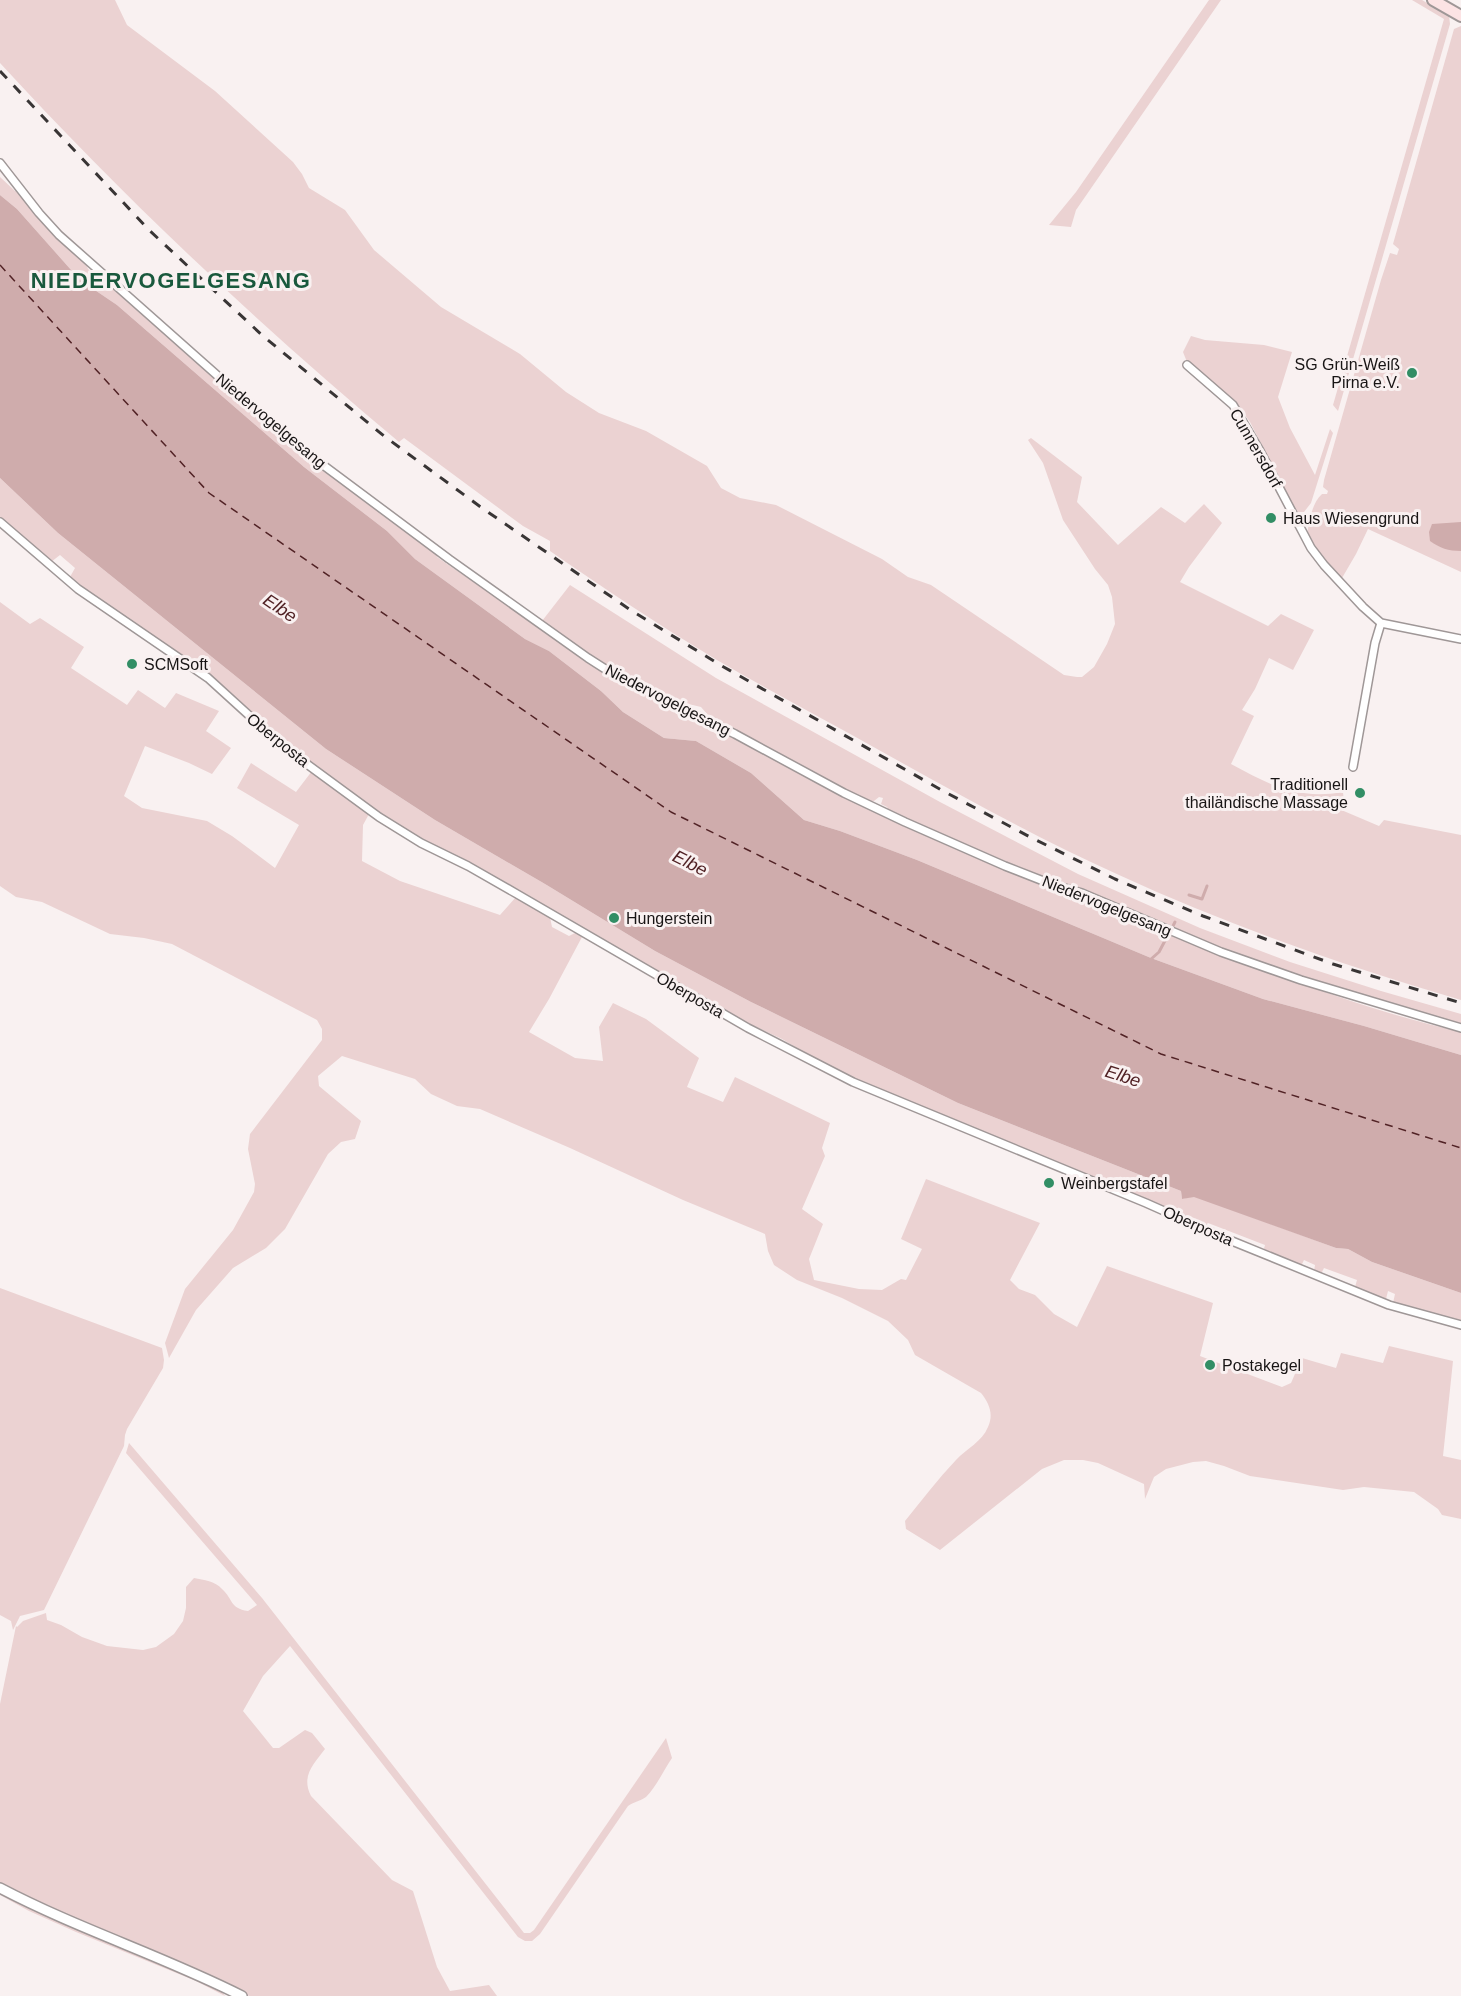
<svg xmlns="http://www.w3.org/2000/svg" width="1461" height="1996" font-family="Helvetica,sans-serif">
<rect width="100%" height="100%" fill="#f9f1f1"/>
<g fill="#ebd2d2">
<path d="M0,0H115L127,25L215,91L293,162L302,174L309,188L345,210L374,250L441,307L520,354L566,392L599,413L646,431L707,466L721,488L740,498L776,505L882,559L908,577L931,585L1064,675L1077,677H1082L1094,667L1107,644L1115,624L1112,597L1108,585L1095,569L1063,520L1043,463L1028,440L1031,438L1082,477L1077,502L1118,545L1161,507L1185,523L1204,504L1222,523L1189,567L1180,582L1268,626L1281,614L1314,630L1293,670L1269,658L1255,689L1242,710L1254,716L1231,764C1270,785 1297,800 1343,792L1344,802L1339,809L1379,826L1384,820L1461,835V1000C1345,966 1230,926 1119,875C1028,834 940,784 852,735C807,710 761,686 717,660C660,626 605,589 550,551V541L523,526L404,438L399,442C258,324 124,198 0,63Z"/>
<polygon points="1209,0 1221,0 1076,210 1071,227 1049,225 1076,192"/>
<polygon points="1412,0 1422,0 1449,16 1450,24 1338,411 1333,405 1444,19"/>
<path d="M1461,26V572L1368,529L1356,554L1342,578L1326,561L1307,535C1309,521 1312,503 1322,494H1327L1328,491L1323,487L1324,480L1381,280L1390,253L1397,255L1399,249L1393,244L1454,29Z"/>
<path d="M0,177L15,191L17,190L49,229V230L61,243L62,242L86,264L88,269L114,290L313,462L436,553L437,557L450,566L611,675L638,690L735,737L856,803L904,826L1004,870L1051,887L1082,897C1206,946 1330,1002 1461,1032V1055L1364,1026L1263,999L1151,958L917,860L840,831L804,820L751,773L696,741L664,738L623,712L601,691L549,651L525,639L415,559L387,531L304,467L117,305L80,280L17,209L0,195Z"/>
<polygon points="1191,336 1205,340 1264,345 1292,352 1278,397 1290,428 1315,475 1330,429 1333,433 1311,503 1304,512 1298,512 1293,507 1250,422 1236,403 1187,362 1183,352"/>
<polygon points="0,478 58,533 326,749 435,820 545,884 655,951 751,1002 958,1103 1181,1191 1182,1199 1194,1196 1336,1248 1348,1249 1372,1262 1461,1293 1461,1322 1393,1303 1395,1294 1388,1291 1386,1299 1355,1287 1357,1280 1324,1268 1321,1274 1314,1271 1315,1265 1304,1260 1301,1266 1263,1252 1265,1245 1208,1223 1206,1225 858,1081 825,1065 782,1039 750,1024 666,979 500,880 425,841 380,814 286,746 210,678 171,647 113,610 70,577 75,568 60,555 51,562 0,519"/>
<polygon points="570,585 716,678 940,802 1078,874 1200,928 1290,962 1381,991 1461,1014 1461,1025 1302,977 1224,949 1073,886 1050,880 906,819 889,811 887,807 881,804 883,798 879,797 874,801 868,801 846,791 707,714 701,707 680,702 613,670 542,621"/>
<path d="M0,602L30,624L40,618L84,647L71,668L127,705L138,690L165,708L176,693L219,711L206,731L231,748L212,774L189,763L145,746L124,796L142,808L207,821L232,836L275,868L299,825L237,788L251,763L296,792L312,771L369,814L363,825L362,861L400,881L500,915L516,897L550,917L552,927L569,936L577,932L582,937L549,999L529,1032L575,1058L603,1061L599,1027L613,1003L646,1019L699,1058L687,1087L723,1102L735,1077L830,1123L822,1148L825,1156L802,1209L823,1224L809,1259L814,1280L859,1289L882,1290L901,1279L906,1280L922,1249L901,1239L926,1179L1040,1223L1010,1280L1019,1289L1035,1295L1054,1314L1077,1327L1107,1266L1213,1303L1200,1356L1282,1387L1291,1383L1302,1358L1336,1368L1341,1353L1383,1363L1389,1346L1453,1361L1443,1456L1461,1460V1519L1442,1515L1438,1509L1414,1492L1364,1487L1343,1490L1250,1476L1224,1466L1206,1461L1193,1462L1166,1469L1154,1477L1145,1499L1144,1484L1098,1463L1083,1460H1064L1042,1469L940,1550L906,1529L905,1521C922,1500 938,1479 956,1460C967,1448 982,1442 988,1427C994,1414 989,1403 981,1393L915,1355L908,1340L888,1321L842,1298L797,1280L774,1265L768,1251L765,1234L683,1200L570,1148L480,1109L457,1106L431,1094L415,1079L342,1056L318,1076L319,1086L361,1121L355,1139L341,1142L328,1154L285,1229L266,1248L233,1268L196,1310L169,1358L165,1343L185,1289L233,1230L254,1192L255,1184L248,1149L250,1134L322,1040V1029L317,1020L172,944L144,938L110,934L42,902L16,897L0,886Z"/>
<polygon points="0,1288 162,1348 164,1360 163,1368 127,1429 125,1435 124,1446 44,1610 20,1616 13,1630 11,1621 0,1615"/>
<path d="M129,1443L262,1598L524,1933H530L534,1930L666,1738L672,1758C664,1770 656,1787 646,1797C641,1801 633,1802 628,1806L540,1934L532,1941H525L518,1937L290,1646L263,1676L243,1711L273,1748H279L305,1730L312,1733L325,1749C313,1765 301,1776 311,1796L392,1880L413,1891L437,1967L450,1991L489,1985L497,1996H249L195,1969L110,1934C100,1927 90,1927 80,1922C53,1910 26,1897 0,1883V1704L16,1626L17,1627L23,1621L46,1613L47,1620L61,1625L82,1637L107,1646L143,1650L156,1647L174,1634L183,1621L186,1608V1587L194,1578C204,1580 215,1581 222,1589C234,1600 229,1608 248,1611L257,1605L126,1453Z"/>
<path d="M0,1892C70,1932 147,1956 220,1989L225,1996L196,1981L76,1932L29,1911L0,1895Z"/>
</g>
<g fill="#cfacac">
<polygon points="0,195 17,209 80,280 117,305 304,467 387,531 415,559 525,639 549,651 601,691 623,712 664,738 696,741 751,773 804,820 840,831 917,860 1151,958 1263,999 1364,1026 1461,1055 1461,1293 1372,1262 1348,1249 1336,1248 1194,1197 1182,1199 1181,1191 958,1103 751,1002 655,951 545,884 435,820 326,749 58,533 0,478"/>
<path d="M1461,522V551C1448,551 1440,548 1430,541L1429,532L1432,524Z"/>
</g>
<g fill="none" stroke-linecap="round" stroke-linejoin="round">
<g stroke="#cfacac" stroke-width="3">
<polyline points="1189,895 1202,899 1207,886"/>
<polyline points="1172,928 1175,922"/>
<polyline points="1150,960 1159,952 1168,935"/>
</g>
<polyline stroke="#512225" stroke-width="1.5" stroke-dasharray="8 6" stroke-linecap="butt" points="0,265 209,493 671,812 1161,1054 1461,1148"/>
<defs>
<g id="minor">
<polyline points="0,163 39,213 59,235 280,431 315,459 449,559 588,658 613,674 735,734 844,793 905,822 1005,866 1051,884 1082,893 1221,952 1301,980 1461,1028"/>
<polyline points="1187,365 1233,405 1260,451 1311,548 1324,565 1363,607 1381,623 1461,639"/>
<polyline points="0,522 78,589 208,678 285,748 379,817 421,843 468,866 517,894 748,1028 853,1082 1146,1203 1227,1239 1389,1305 1461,1325"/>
<polyline points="1353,767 1375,643 1381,623"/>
</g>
<path id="tertiary" d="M0,1888C78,1929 163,1956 242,1996"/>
<polyline id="secondary" points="1433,0 1461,16"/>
</defs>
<use href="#minor" stroke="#9f9797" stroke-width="10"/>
<use href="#tertiary" stroke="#9f9797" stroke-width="12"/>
<use href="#secondary" stroke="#9f9797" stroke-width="14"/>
<use href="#minor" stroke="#fff" stroke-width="7"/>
<use href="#tertiary" stroke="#fff" stroke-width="9"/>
<use href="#secondary" stroke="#fce3e4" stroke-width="10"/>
<polyline stroke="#393535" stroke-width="3" stroke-dasharray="10 10" stroke-linecap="butt" points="0,71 150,231 263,336 384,436 482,508 632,611 722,666 945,792 1032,838 1115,879 1203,916 1333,964 1461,1003"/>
</g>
<g fill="#328e65" stroke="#f9f1f1" stroke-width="2">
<circle cx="1412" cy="373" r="6"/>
<circle cx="1271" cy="518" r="6"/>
<circle cx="132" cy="664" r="6"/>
<circle cx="1360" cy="793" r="6"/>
<circle cx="614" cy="918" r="6"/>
<circle cx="1049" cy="1183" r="6"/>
<circle cx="1210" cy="1365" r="6"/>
</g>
<g text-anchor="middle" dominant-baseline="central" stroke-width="6" stroke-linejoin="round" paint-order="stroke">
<g font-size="16" fill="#181515" stroke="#f9f1f1" text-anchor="start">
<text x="1400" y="364" text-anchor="end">SG Grün-Weiß<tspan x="1400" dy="18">Pirna e.V.</tspan></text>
<text x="1283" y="518">Haus Wiesengrund</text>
<text x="144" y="664">SCMSoft</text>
<text x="1348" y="784" text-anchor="end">Traditionell<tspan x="1348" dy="18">thailändische Massage</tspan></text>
<text x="626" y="918">Hungerstein</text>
<text x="1061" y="1183">Weinbergstafel</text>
<text x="1222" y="1365">Postakegel</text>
</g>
<g font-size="16" fill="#181515" stroke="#f9f1f1">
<text transform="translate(271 421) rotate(40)">Niedervogelgesang</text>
<text transform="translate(1256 448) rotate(60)">Cunnersdorf</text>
<text transform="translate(668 700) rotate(27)">Niedervogelgesang</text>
<text transform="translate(278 740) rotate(39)">Oberposta</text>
<text transform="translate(1107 906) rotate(22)">Niedervogelgesang</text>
<text transform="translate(690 995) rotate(30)">Oberposta</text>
<text transform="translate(1198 1226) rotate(24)">Oberposta</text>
</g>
<g font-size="18" font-style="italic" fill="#512225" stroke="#f9f1f1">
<text transform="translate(280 608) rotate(34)">Elbe</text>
<text transform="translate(690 863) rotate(27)">Elbe</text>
<text transform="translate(1123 1076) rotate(18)">Elbe</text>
</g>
<g font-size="22" font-weight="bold" letter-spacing="1.5" fill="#19593d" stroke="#f9f1f1">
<text x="171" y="280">NIEDERVOGELGESANG</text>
</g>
</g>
</svg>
